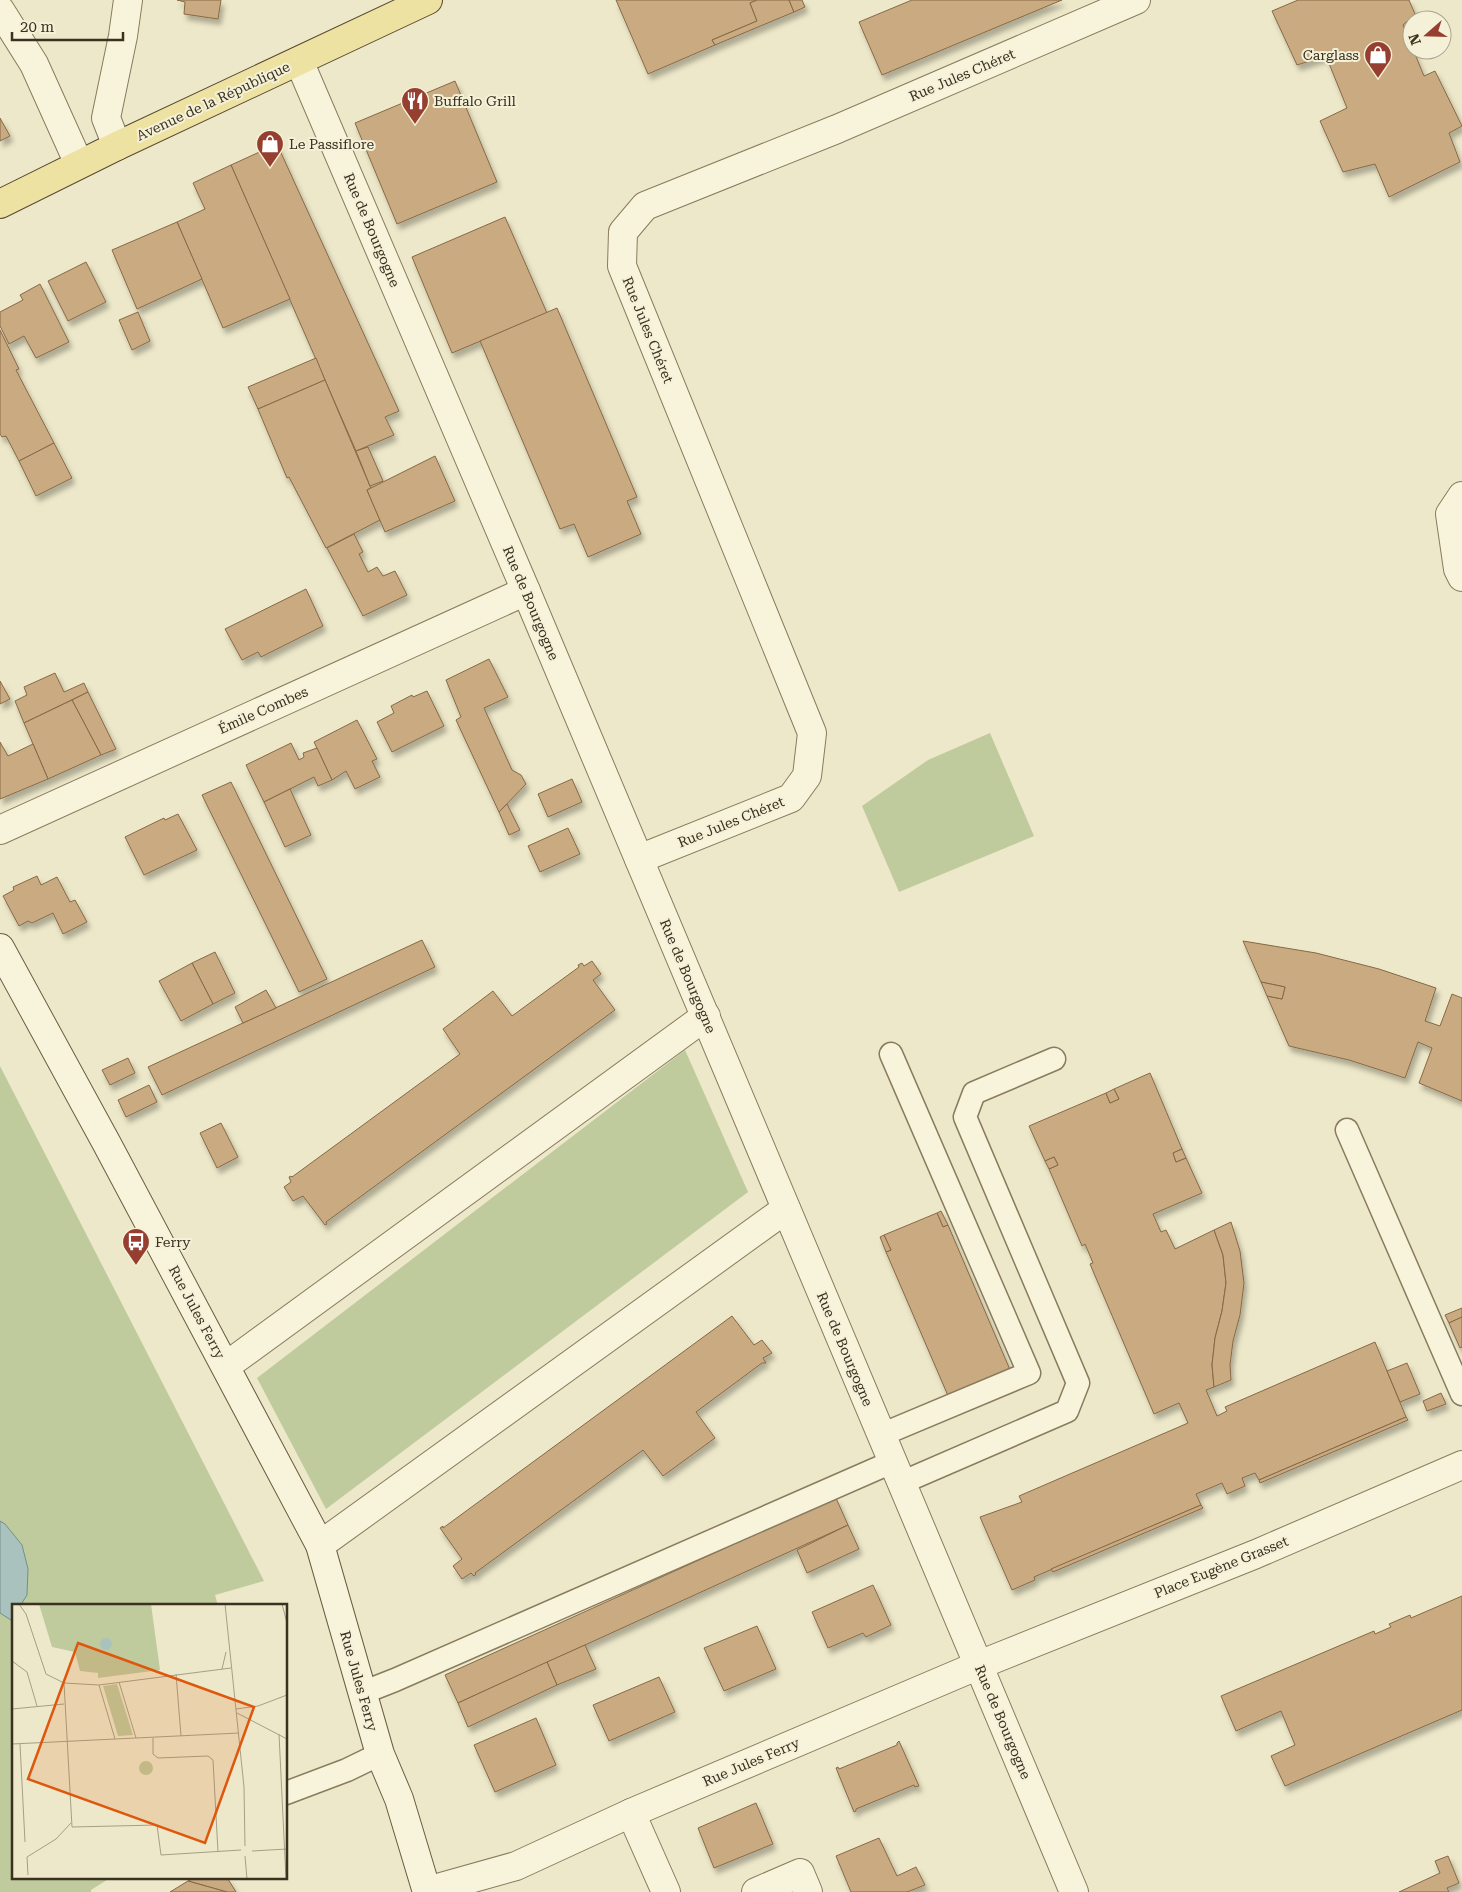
<svg xmlns="http://www.w3.org/2000/svg" width="1462" height="1892" font-family="'Roboto Serif',serif">
<defs>
<filter id="shadow"><feDropShadow dx="3" dy="5.5" stdDeviation="2.5" flood-color="#0004"/></filter>
</defs>
<rect width="100%" height="100%" fill="#ede8c9"/>
<g fill="#bfcb9d">
<polygon points="990,733 1034,836 899,892 862,806 928,760"/>
<polygon points="685,1050 748,1192 326,1509 257,1378"/>
<polygon points="0,1066 264,1581 215,1595 218,1606 14,1606 14,1878 110,1878 91,1890 91,1892 0,1892"/>
</g>
<polygon fill="#a9c2be" stroke="#70908d" points="0,1521 5,1524 22,1545 28,1569 27,1595 20,1606 14,1606 14,1616 11,1620 0,1613"/>
<g fill="#c9aa81" stroke="#876945" filter="url(#shadow)">
<polygon points="177,0 221,0 218,19 184,14 185,2"/>
<polygon points="616,0 757,0 750,3 757,21 712,40 715,45 648,74"/>
<polygon points="757,0 789,0 794,12 715,45 712,40 757,21 750,3"/>
<polygon points="789,0 802,0 805,7 794,12"/>
<polygon points="912,0 1062,0 882,75 859,22"/>
<polygon points="1298,0 1409,0 1415,14 1403,25 1424,76 1435,71 1462,126 1449,133 1460,162 1389,197 1375,164 1343,172 1320,121 1347,108 1326,56 1297,65 1272,11"/>
<polygon points="455,81 497,182 397,224 355,123"/>
<polygon points="0,118 10,136 0,141"/>
<polygon points="277,144 399,411 385,417 394,435 356,451 231,165"/>
<polygon points="231,165 290,299 223,328 177,222 205,209 193,183"/>
<polygon points="505,217 547,313 452,353 412,257"/>
<polygon points="177,222 202,279 137,309 112,250"/>
<polygon points="86,262 106,302 68,321 48,281"/>
<polygon points="40,284 69,342 36,358 24,336 9,344 0,326 0,312 23,300 20,295"/>
<polygon points="557,308 637,497 627,501 641,534 588,557 574,524 560,529 480,341"/>
<polygon points="138,312 150,341 132,350 119,320"/>
<polygon points="0,330 19,369 16,370 54,443 19,461 6,436 2,437 0,434"/>
<polygon points="316,358 325,380 258,409 248,387"/>
<polygon points="325,380 370,486 371,488 367,490 380,520 326,548 289,477 287,478 258,409"/>
<polygon points="54,443 72,478 36,496 19,461"/>
<polygon points="368,447 383,481 370,486 356,451"/>
<polygon points="435,456 455,501 385,532 367,490"/>
<polygon points="354,534 363,552 359,554 368,572 377,567 383,576 395,571 407,595 363,616 327,548"/>
<polygon points="306,589 323,626 261,657 258,652 242,660 225,629"/>
<polygon points="489,659 508,697 484,708 512,770 521,775 526,784 499,812 456,720 461,717 446,680"/>
<polygon points="55,673 64,692 84,683 88,692 24,723 15,701 27,695 24,687"/>
<polygon points="0,681 10,699 0,704"/>
<polygon points="427,691 444,726 392,752 377,722 394,713 391,706 412,695 413,697"/>
<polygon points="88,692 116,749 101,755 72,700"/>
<polygon points="72,700 101,755 48,779 24,723"/>
<polygon points="357,720 377,759 372,761 380,777 355,789 346,771 332,780 314,742"/>
<polygon points="0,742 8,756 33,744 48,779 0,799"/>
<polygon points="291,743 299,760 304,757 303,753 317,748 332,780 318,786 314,777 264,802 246,765"/>
<polygon points="572,779 582,802 548,817 538,794"/>
<polygon points="231,782 327,979 299,992 202,795"/>
<polygon points="290,789 311,835 285,847 264,802"/>
<polygon points="507,804 520,830 509,835 499,812"/>
<polygon points="178,814 197,850 144,875 125,837 164,818 165,820"/>
<polygon points="568,828 580,854 540,872 528,846"/>
<polygon points="37,876 41,885 57,877 70,902 75,900 87,922 63,934 53,913 32,923 28,921 19,926 3,896 14,890 13,887"/>
<polygon points="422,940 435,967 162,1095 148,1067"/>
<polygon points="1243,941 1316,953 1379,969 1436,988 1425,1021 1440,1026 1452,994 1462,998 1462,1101 1419,1083 1432,1048 1418,1042 1405,1078 1349,1060 1289,1046 1267,996 1282,999 1285,987 1261,982"/>
<polygon points="215,952 235,993 213,1004 192,963"/>
<polygon points="592,961 601,974 593,980 615,1010 326,1222 327,1224 325,1225 303,1196 293,1201 284,1187 291,1182 289,1177 291,1176 292,1177 460,1054 443,1029 493,991 512,1016 579,967 578,965 582,963 584,966"/>
<polygon points="192,963 213,1004 181,1021 159,981"/>
<polygon points="1261,982 1285,987 1282,999 1267,996"/>
<polygon points="266,990 276,1008 243,1023 235,1007"/>
<polygon points="128,1058 135,1073 110,1085 102,1070"/>
<polygon points="1150,1073 1182,1149 1173,1153 1176,1162 1186,1158 1202,1193 1153,1214 1161,1232 1166,1230 1175,1249 1214,1230 1223,1255 1226,1283 1222,1311 1215,1338 1212,1365 1214,1387 1206,1390 1217,1416 1227,1411 1225,1407 1375,1342 1406,1417 1259,1480 1255,1473 1242,1478 1245,1486 1227,1494 1222,1483 1196,1494 1201,1505 1034,1577 1035,1580 1012,1590 980,1517 1022,1502 1019,1496 1188,1423 1179,1403 1154,1414 1090,1264 1093,1263 1085,1244 1082,1246 1049,1169 1058,1165 1054,1157 1045,1161 1029,1126 1106,1093 1110,1103 1119,1099 1114,1089"/>
<polygon points="149,1085 157,1102 126,1117 118,1100"/>
<polygon points="1114,1089 1119,1099 1110,1103 1106,1093"/>
<polygon points="221,1123 238,1157 217,1168 200,1133"/>
<polygon points="1182,1149 1186,1158 1176,1162 1173,1153"/>
<polygon points="1054,1157 1058,1165 1049,1169 1045,1161"/>
<polygon points="941,1211 948,1225 943,1227 937,1213"/>
<polygon points="937,1213 943,1227 948,1225 1011,1372 949,1398 886,1252 891,1250 884,1235"/>
<polygon points="1231,1222 1240,1251 1244,1283 1240,1315 1233,1341 1230,1365 1231,1380 1214,1387 1212,1365 1215,1338 1222,1311 1226,1283 1223,1255 1214,1230"/>
<polygon points="884,1235 891,1250 886,1252 880,1237"/>
<polygon points="1462,1308 1462,1317 1449,1323 1445,1315"/>
<polygon points="732,1316 754,1345 762,1340 772,1353 763,1358 766,1363 762,1363 696,1412 715,1438 663,1476 643,1450 475,1573 476,1574 474,1576 471,1573 462,1579 453,1566 462,1559 440,1528 443,1526 443,1528"/>
<polygon points="1462,1317 1462,1347 1460,1348 1449,1323"/>
<polygon points="1407,1363 1420,1394 1400,1402 1387,1371"/>
<polygon points="1441,1393 1446,1404 1427,1411 1423,1401"/>
<polygon points="1406,1417 1408,1420 1260,1483 1259,1480"/>
<polygon points="836,1498 848,1525 458,1703 445,1675"/>
<polygon points="1201,1505 1203,1508 1053,1572 1051,1569"/>
<polygon points="848,1525 859,1549 807,1573 797,1550"/>
<polygon points="873,1585 891,1625 866,1637 863,1633 828,1648 812,1612"/>
<polygon points="1462,1596 1462,1710 1285,1786 1271,1756 1295,1745 1281,1711 1236,1731 1221,1696 1374,1631 1375,1634 1391,1627 1389,1624 1410,1615 1411,1618"/>
<polygon points="757,1626 776,1669 724,1691 704,1648"/>
<polygon points="585,1645 596,1669 557,1685 547,1662"/>
<polygon points="547,1662 557,1685 468,1727 458,1703"/>
<polygon points="659,1677 675,1712 609,1741 593,1705"/>
<polygon points="536,1718 556,1765 495,1792 474,1745"/>
<polygon points="899,1741 919,1786 915,1787 914,1785 856,1809 856,1811 854,1812 836,1768 838,1767 839,1769 897,1745 897,1743"/>
<polygon points="756,1803 773,1844 714,1868 698,1828"/>
<polygon points="879,1838 897,1876 916,1867 925,1885 907,1892 851,1892 836,1856"/>
<polygon points="1448,1856 1459,1883 1447,1888 1449,1892 1399,1892 1440,1873 1435,1861"/>
<polygon points="194,1878 228,1879 236,1892 227,1892 188,1881"/>
<polygon points="188,1881 227,1892 170,1892"/>
</g>
<g fill="none" stroke-linecap="round" stroke-linejoin="round">
<defs>
<g id="lane">
<polyline points="1347,1130 1462,1394"/>
<polyline points="881,1435 1029,1373 891,1054"/>
<polyline points="901,1483 1067,1411 1078,1383 965,1117 974,1093 1054,1059"/>
<polyline points="362,1693 395,1680 892,1462"/>
<polyline points="286,1793 347,1770 380,1754"/>
</g>
<g id="street">
<polyline points="0,10 34,64 79,164"/>
<polyline points="299,61 526,591 1074,1892"/>
<polyline points="117,146 106,118 123,36 128,0"/>
<polyline points="1462,496 1450,514 1458,569 1462,577"/>
<polyline points="0,830 526,591"/>
<polyline points="639,859 791,798 807,776 812,733 622,266 623,232 645,206 837,129 1136,0"/>
<polyline points="226,1366 706,1016"/>
<polyline points="320,1545 786,1209"/>
<polyline points="631,1813 666,1892"/>
<polyline points="427,1891 516,1866 631,1813 979,1665 1256,1554 1462,1465"/>
<polyline points="756,1892 800,1873 808,1892"/>
</g>
<polyline id="secondary" points="0,948 107,1144 320,1545 380,1754 399,1799 427,1892"/>
<polyline id="primary" points="0,204 117,146 428,0"/>
</defs>
<use href="#lane" stroke="#897b5e" stroke-width="25"/>
<use href="#street" stroke="#897b5e" stroke-width="30"/>
<use href="#secondary" stroke="#6b5c41" stroke-width="30"/>
<use href="#primary" stroke="#574932" stroke-width="30"/>
<use href="#lane" stroke="#f8f4dc" stroke-width="22"/>
<use href="#street" stroke="#f8f4dc" stroke-width="28"/>
<use href="#secondary" stroke="#f8f4dc" stroke-width="28"/>
<use href="#primary" stroke="#eee2a3" stroke-width="28"/>
</g>
<defs>
<symbol id="shop-pin" viewBox="-11 -11 22 30"><path d="M0 17L-7.5 6A9.5 9.5 0 1 1 7.5 6Z" fill="#963f30" stroke="#f5f1d8"/><path d="M-5-2.5h2.3a2.7 3.5 0 0 1 5.4 0H5L5.5 6h-11ZM-1.5-2.5h3a1.5 2.3 0 0 0-3 0Z" fill="#fff"/></symbol>
<symbol id="restaurant-pin" viewBox="-11 -11 22 30"><path d="M0 17L-7.5 6A9.5 9.5 0 1 1 7.5 6Z" fill="#963f30" stroke="#f5f1d8"/><path d="M-5-6h1v4h1v-4h1v4h1v-4h1v5L-1.5 .5V6h-2V.5L-5-1ZM5-6V6H3V1.5H1.5Q1.5-4 5-6Z" fill="#fff"/></symbol>
<symbol id="bus-pin" viewBox="-11 -11 22 30"><path d="M0 17L-7.5 6A9.5 9.5 0 1 1 7.5 6Z" fill="#963f30" stroke="#f5f1d8"/><path d="M-5-6H5V4H4V6H2V4H-2V6H-4V4H-5ZM-3.5-4V0h7V-4ZM-3.5 1.2v1.5H-2V1.2ZM2 1.2v1.5H3.5V1.2Z" fill="#fff"/></symbol>
</defs>
<g fill-rule="evenodd">
<use href="#shop-pin" x="1362" y="39" width="32" height="43"/>
<use href="#restaurant-pin" x="399" y="85" width="32" height="43"/>
<use href="#shop-pin" x="254" y="128" width="32" height="43"/>
<use href="#bus-pin" x="120" y="1226" width="32" height="43"/>
</g>
<g text-anchor="middle" dominant-baseline="central" stroke-width="4" stroke-linejoin="round" paint-order="stroke">
<g font-size="14" fill="#3a3121" stroke="#f5f1d8" text-anchor="start">
<text x="1359" y="55" text-anchor="end">Carglass</text>
<text x="434" y="101">Buffalo Grill</text>
<text x="289" y="144">Le Passiflore</text>
<text x="155" y="1242">Ferry</text>
</g>
<g font-size="14" fill="#3a3121" stroke="#f5f1d8">
<text transform="translate(962 75) rotate(-23)">Rue Jules Chéret</text>
<text transform="translate(213 101) rotate(-25)">Avenue de la République</text>
<text transform="translate(372 230) rotate(67)">Rue de Bourgogne</text>
<text transform="translate(648 330) rotate(68)">Rue Jules Chéret</text>
<text transform="translate(531 603) rotate(67)">Rue de Bourgogne</text>
<text transform="translate(263 710) rotate(-24)">Émile Combes</text>
<text transform="translate(731 822) rotate(-22)">Rue Jules Chéret</text>
<text transform="translate(688 976) rotate(67)">Rue de Bourgogne</text>
<text transform="translate(197 1312) rotate(62)">Rue Jules Ferry</text>
<text transform="translate(845 1349) rotate(67)">Rue de Bourgogne</text>
<text transform="translate(1221 1567) rotate(-22)">Place Eugène Grasset</text>
<text transform="translate(359 1681) rotate(74)">Rue Jules Ferry</text>
<text transform="translate(1003 1722) rotate(67)">Rue de Bourgogne</text>
<text transform="translate(751 1762) rotate(-23)">Rue Jules Ferry</text>
</g>
</g>
<g transform="translate(12 1604)">
<rect width="275" height="275" fill="#ede8c9"/>
<path d="M27,0H139L148,66L86,74V69L68,67L63,48L40,43ZM105,80L121,131L106,132L91,82ZM127 164a7 7 0 1 1 14 0a7 7 0 1 1-14 0Z" fill="#bfcb9d"/>
<path d="M88 40a6 6 0 1 1 12 0a6 6 0 1 1-12 0Z" fill="#a9c2be"/>
<path fill="none" stroke="#a59f86" stroke-width="1" d="M7,0L14,10L34,70L52,79L87,81L219,64M213,0L232,183L233,242M270,0L275,19M0,57L15,68L25,102M210,65L214,48M164,70L169,132M107,78L124,134M52,79L60,223L145,221L149,251L229,246M87,81L103,135M0,105L52,100M224,105L246,102L275,91M225,109L275,135M267,130L274,275M141,134V150L146,154L196,152L201,156L206,248M0,140L227,129M8,140L13,238M240,247L275,245M233,252L235,275M16,271L15,253L44,235L59,219"/>
<path fill="#df570d" fill-opacity="0.15" stroke="#df570d" stroke-width="2.5" d="M66,39L242,103L193,239L16,175Z"/>
<rect width="275" height="275" fill="none" stroke="#3a3121" stroke-width="2.5"/>
</g>
<g transform="translate(1427 35) rotate(250)"><circle r="24" fill="#f5f1d8" stroke="#aaa48f"/>
<path d="M0-4L9 19L0 12L-9 19Z" fill="#963f30"/>
<text y="-8" font-size="14" font-weight="bold" text-anchor="middle" fill="#3a3121">N</text>
</g>
<path d="M12 32v8h111v-8" fill="none" stroke="#3a3121" stroke-width="2.5"/>
<text x="20" y="32" font-size="15" fill="#3a3121" stroke="#f5f1d8" stroke-width="4" paint-order="stroke">20 m</text>
</svg>
